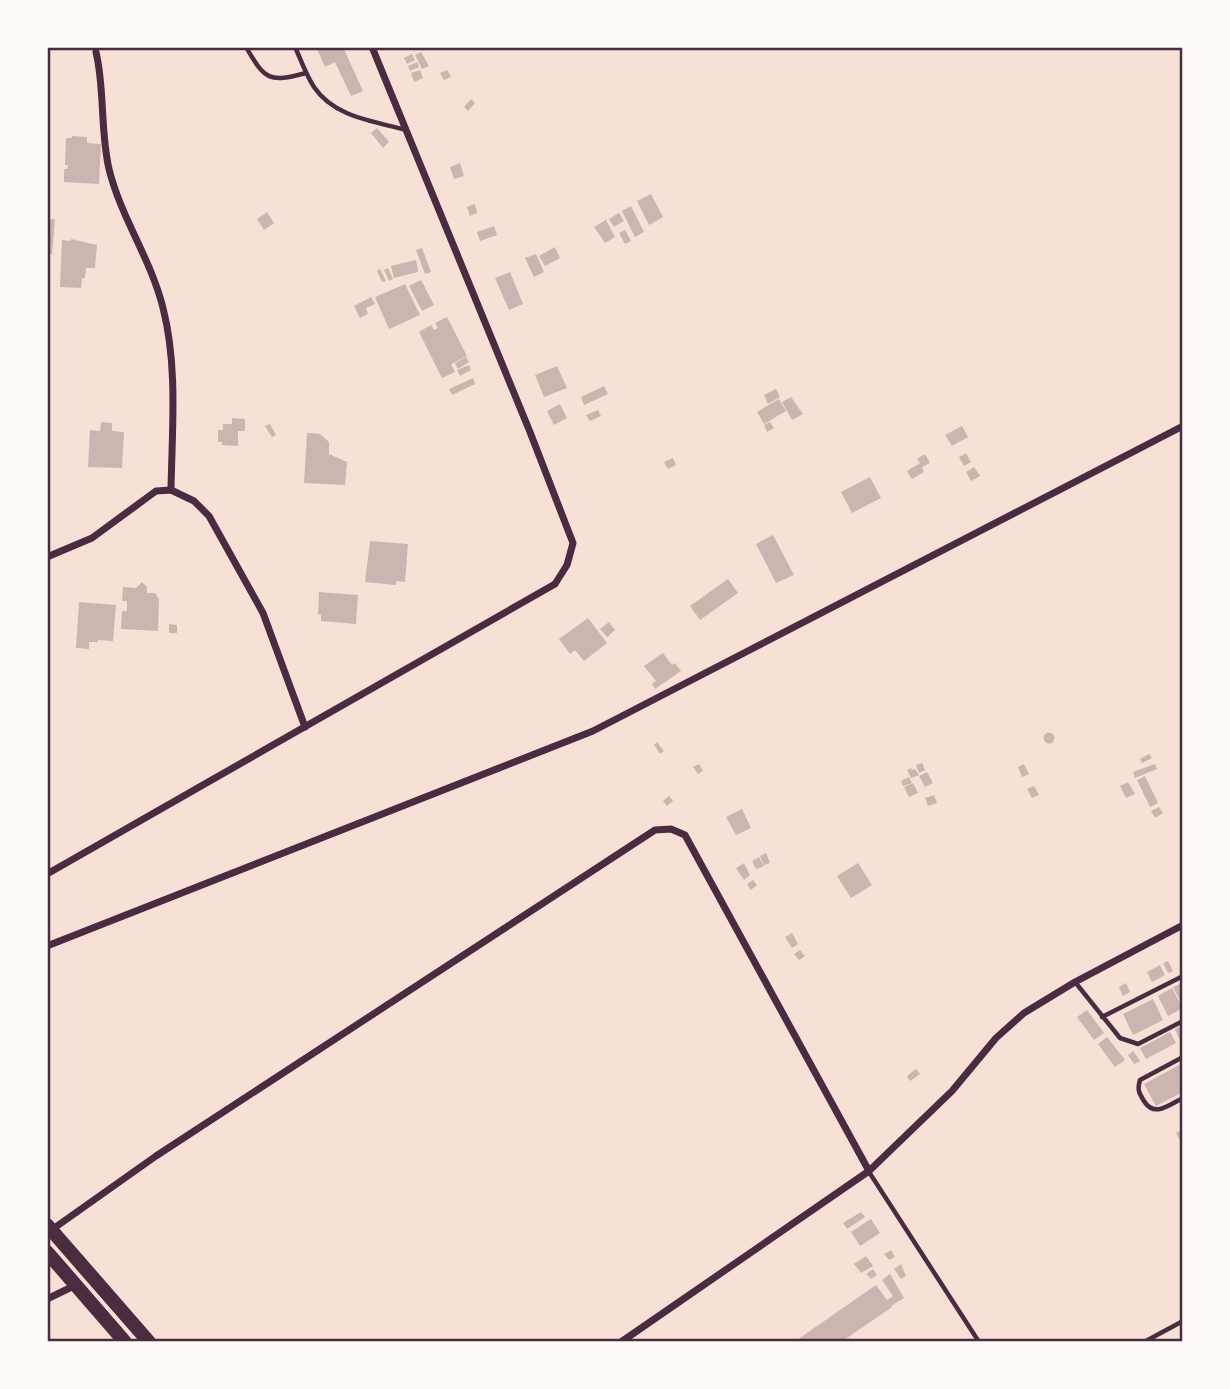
<svg xmlns="http://www.w3.org/2000/svg" width="1230" height="1389" font-family="'Varela Round',sans-serif">
<rect width="100%" height="100%" fill="#f7e1d7"/>
<g fill="#ccb4b1">
<polygon points="316,47 343,47 363,91 351,96 335,62 325,67"/>
<polygon points="421,52 429,66 422,69 415,55"/>
<polygon points="412,54 415,60 407,64 404,58"/>
<polygon points="417,62 419,67 410,71 408,66"/>
<polygon points="420,70 423,78 414,82 411,73"/>
<polygon points="447,70 451,77 444,80 440,73"/>
<polygon points="471,99 475,103 468,111 464,107"/>
<polygon points="377,128 389,142 383,148 371,133"/>
<polygon points="72,136 87,137 87,143 101,144 99,184 64,182 64,169 67,169 68,165 65,165 66,138 72,138"/>
<polygon points="460,163 464,176 454,179 450,167"/>
<polygon points="651,194 663,217 649,225 637,201"/>
<polygon points="475,204 477,213 470,216 467,207"/>
<polygon points="631,206 644,232 635,237 622,211"/>
<polygon points="267,212 274,223 264,230 257,219"/>
<polygon points="619,213 624,221 614,227 609,219"/>
<polygon points="47,219 55,219 52,254 47,254"/>
<polygon points="606,220 615,237 605,243 594,227"/>
<polygon points="494,226 497,235 480,241 477,232"/>
<polygon points="625,230 631,241 625,244 619,233"/>
<polygon points="71,239 97,245 95,268 86,268 85,278 82,278 81,288 60,287 62,240 71,241"/>
<polygon points="555,247 560,258 545,266 539,256"/>
<polygon points="422,248 431,272 425,274 416,250"/>
<polygon points="536,254 544,272 534,277 525,258"/>
<polygon points="416,260 418,272 394,278 391,266"/>
<polygon points="388,268 393,279 389,281 384,270"/>
<polygon points="380,269 386,281 382,282 377,271"/>
<polygon points="510,272 523,304 509,310 495,278"/>
<polygon points="421,280 434,305 422,311 409,286"/>
<polygon points="405,284 420,315 389,329 375,297"/>
<polygon points="371,297 375,304 366,308 368,314 360,318 354,306"/>
<polygon points="447,317 467,356 451,364 455,372 442,378 419,332 431,325 434,330 438,328 435,323"/>
<polygon points="466,357 469,362 458,369 455,363"/>
<polygon points="469,365 471,370 460,376 457,370"/>
<polygon points="557,366 567,388 544,397 535,375"/>
<polygon points="473,378 475,384 452,395 449,389"/>
<polygon points="604,386 608,394 584,405 581,397"/>
<polygon points="776,389 780,397 768,404 764,395"/>
<polygon points="791,397 803,414 792,420 782,402"/>
<polygon points="779,399 786,411 764,424 757,412"/>
<polygon points="560,404 567,418 554,425 547,411"/>
<polygon points="598,410 601,416 590,421 586,415"/>
<polygon points="232,418 245,419 245,431 238,431 238,446 222,445 222,442 218,442 218,430 223,430 223,424 232,424"/>
<polygon points="101,422 112,423 112,431 124,432 122,468 88,467 90,430 100,431"/>
<polygon points="770,422 774,428 767,432 764,425"/>
<polygon points="270,424 276,435 272,437 265,426"/>
<polygon points="962,426 968,437 952,446 945,435"/>
<polygon points="307,433 320,434 329,442 329,454 347,462 345,485 304,483"/>
<polygon points="966,453 971,462 964,466 959,457"/>
<polygon points="925,454 930,463 922,467 924,472 912,479 907,471 920,463 917,459"/>
<polygon points="673,458 676,465 668,469 664,462"/>
<polygon points="974,467 980,476 971,481 966,472"/>
<polygon points="870,477 881,498 852,513 841,492"/>
<polygon points="773,535 794,575 776,583 756,544"/>
<polygon points="370,541 408,544 405,582 396,581 396,585 365,582"/>
<polygon points="728,579 738,593 700,620 690,606"/>
<polygon points="142,582 147,587 147,593 155,593 159,599 158,631 121,629 122,611 127,611 127,601 122,601 123,587 136,588"/>
<polygon points="319,592 358,595 356,624 321,621 321,615 318,614"/>
<polygon points="79,602 116,605 113,641 98,640 98,642 89,642 89,649 76,648"/>
<polygon points="588,618 607,643 584,661 575,650 570,654 559,639"/>
<polygon points="609,622 615,630 607,637 600,629"/>
<polygon points="169,624 177,625 177,633 169,633"/>
<polygon points="663,653 672,665 675,663 681,671 655,689 652,684 656,681 644,666"/>
<circle cx="1049" cy="738" r="5.5"/>
<polygon points="657,742 664,751 660,754 654,745"/>
<polygon points="1149,754 1152,758 1142,763 1140,759"/>
<polygon points="922,763 925,770 919,773 916,765"/>
<polygon points="699,764 703,771 698,774 693,767"/>
<polygon points="1024,764 1029,774 1022,777 1018,767"/>
<polygon points="1155,764 1157,769 1135,778 1133,772"/>
<polygon points="911,768 912,770 915,769 919,775 911,778 907,770"/>
<polygon points="927,772 933,783 925,787 919,776"/>
<polygon points="1145,776 1158,803 1150,807 1137,780"/>
<polygon points="909,777 912,783 903,786 901,781"/>
<polygon points="1128,782 1135,794 1126,798 1120,786"/>
<polygon points="913,783 918,793 909,797 904,787"/>
<polygon points="1034,786 1039,795 1032,798 1027,789"/>
<polygon points="934,795 937,803 928,806 925,798"/>
<polygon points="669,796 673,801 667,806 663,801"/>
<polygon points="1159,807 1163,813 1155,818 1151,811"/>
<polygon points="742,809 751,828 736,835 726,817"/>
<polygon points="766,853 770,863 764,865 760,856"/>
<polygon points="759,857 764,866 756,869 752,861"/>
<polygon points="744,863 750,875 744,880 736,868"/>
<polygon points="858,863 872,885 851,898 837,876"/>
<polygon points="753,880 757,885 751,890 747,884"/>
<polygon points="792,933 798,944 792,948 785,937"/>
<polygon points="800,950 805,956 799,960 794,954"/>
<polygon points="1168,961 1173,971 1168,973 1163,963"/>
<polygon points="1160,965 1165,975 1152,982 1147,972"/>
<polygon points="1126,983 1130,992 1123,996 1119,987"/>
<polygon points="1183,983 1183,1006 1173,987"/>
<polygon points="1172,988 1183,1008 1168,1016 1158,996"/>
<polygon points="1153,999 1163,1020 1133,1035 1123,1014"/>
<polygon points="1087,1010 1104,1033 1094,1040 1077,1017"/>
<polygon points="1183,1025 1183,1037 1179,1039 1175,1029"/>
<polygon points="1170,1032 1176,1043 1146,1059 1140,1048"/>
<polygon points="1107,1037 1125,1060 1115,1067 1098,1044"/>
<polygon points="1133,1051 1140,1061 1134,1064 1128,1055"/>
<polygon points="1183,1063 1183,1092 1156,1106 1144,1084"/>
<polygon points="916,1069 920,1074 910,1081 907,1076"/>
<polygon points="1183,1129 1183,1146 1176,1133"/>
<polygon points="861,1212 865,1217 847,1229 843,1223"/>
<polygon points="871,1219 880,1233 860,1246 851,1232"/>
<polygon points="891,1250 895,1257 889,1260 884,1254"/>
<polygon points="866,1256 873,1266 861,1273 854,1264"/>
<polygon points="901,1264 906,1276 901,1279 894,1269"/>
<polygon points="873,1269 877,1275 871,1279 866,1274"/>
<polygon points="890,1274 904,1298 891,1306 892,1307 841,1342 794,1342 876,1285 887,1300 893,1296 882,1280"/>
</g>
<g fill="none" stroke-linecap="round" stroke-linejoin="round">
<g stroke="#4a2c40" stroke-width="4.5">
<path d="M246,47C265,80 269,83 306,73"/>
<path d="M295,47C301,60 306,75 314,87C334,117 373,121 406,130"/>
<polyline points="1075,982 1120,1038 1138,1044 1183,1021"/>
<polyline points="1102,1017 1183,976"/>
<path d="M1183,1057L1140,1080C1137,1090 1139,1093 1144,1101C1154,1118 1169,1105 1183,1098"/>
<polyline points="869,1172 979,1342"/>
<polyline points="1144,1342 1183,1321"/>
</g>
<g stroke="#4a2c40" stroke-width="7">
<path d="M96,52C105,90 100,130 109,169C121,218 151,259 163,308C178,366 172,430 171,490"/>
<polyline points="47,557 92,538 156,491 171,490 194,501 209,516 263,613 305,727"/>
<polyline points="47,874 555,584 567,565 573,543 530,432 372,47"/>
<polyline points="47,946 593,731 1183,426"/>
<polyline points="50,1231 156,1156 655,830 671,829 685,835 869,1171"/>
<polyline points="47,1299 76,1285"/>
<polyline points="621,1342 869,1171 952,1091 996,1038 1024,1013 1075,982 1183,925"/>
</g>
<g stroke="#4a2c40" stroke-width="14">
<polyline points="47,1225 149,1342"/>
<polyline points="47,1252 125,1342"/>
</g>
</g>
<rect width="1230" height="1389" fill="none" stroke="#fffaf5" stroke-width="98"/>
<rect x="49" y="49" width="1132" height="1291" fill="none" stroke="#4a2c40" stroke-width="2.5"/>
</svg>
